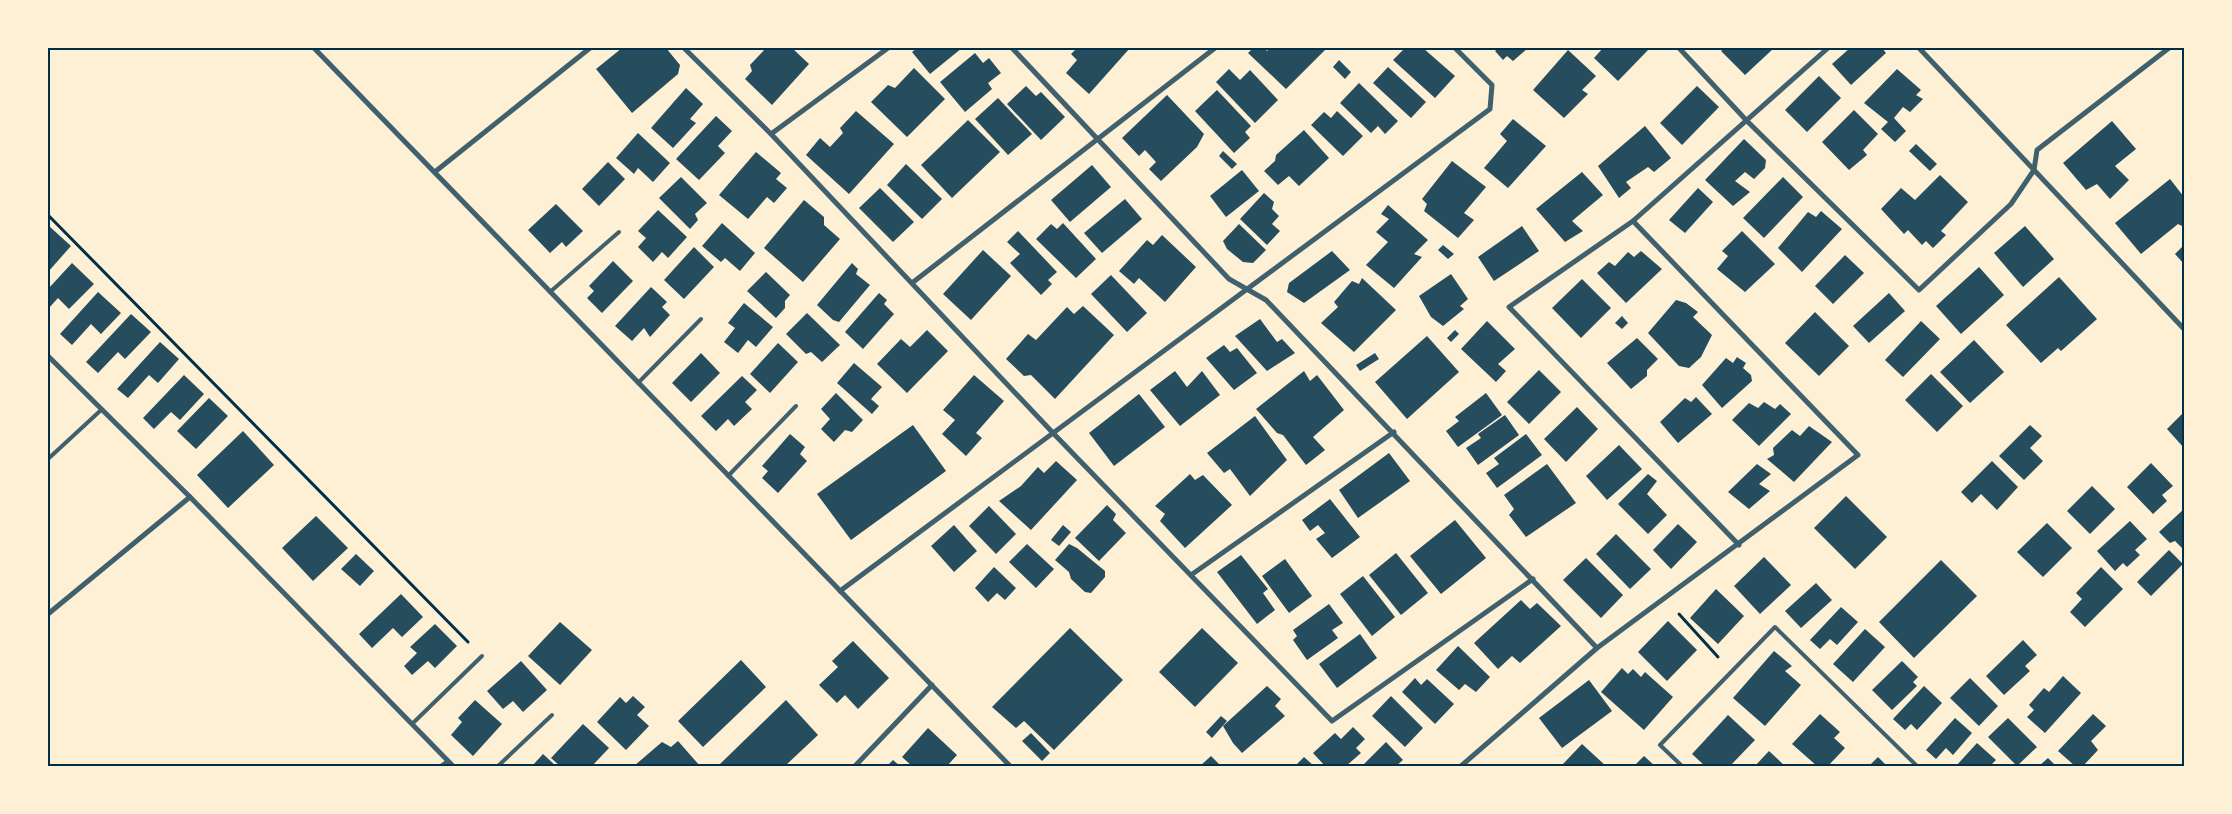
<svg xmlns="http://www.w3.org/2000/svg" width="2232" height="814" font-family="Lora,serif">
<rect width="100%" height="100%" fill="#fdf0d5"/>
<g fill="#264d5e">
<polygon points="622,48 657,48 659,50 666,48 680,65 678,74 632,113 596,69"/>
<polygon points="766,48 792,48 809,64 772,105 745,79 752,71 750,65"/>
<polygon points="917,48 962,48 930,74 912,52"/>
<polygon points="1077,48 1130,48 1089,94 1066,73 1077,60 1071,54"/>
<polygon points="1253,48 1264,48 1267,51 1270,48 1327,48 1286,89 1248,53"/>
<polygon points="1405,48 1423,48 1455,76 1435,98 1393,60"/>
<polygon points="1499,48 1528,48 1513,61 1507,56 1503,60 1495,51"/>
<polygon points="1603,48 1650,48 1618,81 1594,58"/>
<polygon points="1725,48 1774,48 1745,75 1721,51"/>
<polygon points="1850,48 1882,48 1886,53 1851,85 1832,64"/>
<polygon points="1568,50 1596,76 1582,90 1588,94 1564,118 1533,90"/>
<polygon points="975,53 983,63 989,58 1001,73 988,83 992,89 965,112 940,82"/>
<polygon points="1339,60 1351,72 1345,79 1333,67"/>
<polygon points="1388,67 1426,102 1411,118 1373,83"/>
<polygon points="914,68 945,99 907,137 871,102 888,85 895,88"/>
<polygon points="1229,69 1240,80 1250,70 1278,100 1255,123 1216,82"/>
<polygon points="1897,69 1921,90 1916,95 1923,99 1910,112 1903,107 1894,118 1906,131 1895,142 1881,129 1888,122 1864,103"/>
<polygon points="1819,76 1841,98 1807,132 1785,110"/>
<polygon points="1359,83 1398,121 1385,134 1378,126 1371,133 1340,103"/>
<polygon points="1026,86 1036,96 1041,92 1065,117 1041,140 1007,104"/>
<polygon points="1697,86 1719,107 1682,145 1660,123"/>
<polygon points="686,88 703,104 690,119 696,123 673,148 651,128"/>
<polygon points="1217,90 1251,126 1245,132 1250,138 1234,153 1195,111"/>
<polygon points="1167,95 1204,134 1197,147 1161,181 1149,169 1156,162 1145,150 1139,156 1122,138"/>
<polygon points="998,98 1032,134 1008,155 975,119"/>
<polygon points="1854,110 1878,134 1863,150 1867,155 1849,170 1822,142"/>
<polygon points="856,111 894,144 849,194 806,155 820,138 830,147 843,133 840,128"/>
<polygon points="1337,111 1363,136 1343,156 1311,125 1324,112 1331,118"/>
<polygon points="716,116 732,131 718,146 725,153 699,180 676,159"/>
<polygon points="1513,119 1546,146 1508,188 1484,168 1507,141 1500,134"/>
<polygon points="968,120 1000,152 952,198 921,165"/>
<polygon points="2112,121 2136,149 2115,166 2129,180 2110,199 2097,184 2086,190 2063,163"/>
<polygon points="1645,126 1671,158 1654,172 1648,167 1626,182 1631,188 1619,198 1598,166"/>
<polygon points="1304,130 1329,158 1299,186 1289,176 1278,185 1264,171 1275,161 1276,155"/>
<polygon points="638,133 670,163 653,182 638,168 634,174 616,158"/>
<polygon points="1744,139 1766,160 1765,168 1754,179 1745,172 1735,181 1750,192 1733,206 1705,180"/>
<polygon points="1916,144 1937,164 1930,171 1909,151"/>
<polygon points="1223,151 1237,164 1232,169 1219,156"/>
<polygon points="756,152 781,173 776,179 787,188 774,203 767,197 748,219 719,195"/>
<polygon points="1452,161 1486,187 1464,213 1474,220 1458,238 1424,211 1427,204 1422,199"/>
<polygon points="608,162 625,179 599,206 582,189"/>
<polygon points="906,164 942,199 922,219 887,185"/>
<polygon points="1092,165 1111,187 1070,222 1051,200"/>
<polygon points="1242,170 1259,191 1226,217 1210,196"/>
<polygon points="1582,172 1603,195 1572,221 1583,231 1565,242 1536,209"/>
<polygon points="1940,175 1968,202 1941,231 1946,235 1933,248 1926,241 1922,245 1908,230 1904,234 1881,209 1901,188 1915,200"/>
<polygon points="681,177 707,203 695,214 698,220 690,229 659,198"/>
<polygon points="1783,177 1803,197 1764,238 1743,218"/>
<polygon points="2170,179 2184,197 2184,227 2178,224 2141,254 2115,223"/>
<polygon points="880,188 914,222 893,242 859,208"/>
<polygon points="1698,188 1713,202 1685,233 1669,220"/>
<polygon points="1264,193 1274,202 1272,209 1279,216 1272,224 1280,231 1267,245 1240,219"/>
<polygon points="1125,199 1142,219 1102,253 1084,233"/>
<polygon points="804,200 824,217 824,225 840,239 803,282 764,248"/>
<polygon points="556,204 583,231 566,247 562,242 550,253 528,230"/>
<polygon points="1388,205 1428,240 1414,254 1422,257 1394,288 1366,265 1388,242 1376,232 1389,219 1381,214"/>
<polygon points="658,210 687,237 668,258 662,252 653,262 638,247 646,238 638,231"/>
<polygon points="1821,211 1842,229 1802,272 1778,248 1808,212 1816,217"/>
<polygon points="722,223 755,253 740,271 725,258 721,262 702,246"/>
<polygon points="1063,223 1096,259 1076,278 1036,239 1051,224 1057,229"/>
<polygon points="1239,224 1266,250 1253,263 1243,262 1227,249 1223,241"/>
<polygon points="49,226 71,246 48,272 48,228"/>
<polygon points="1522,226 1539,251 1494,281 1478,257"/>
<polygon points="2025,226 2054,259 2023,287 1994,253"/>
<polygon points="1018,231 1057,272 1048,280 1052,284 1041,295 1010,263 1020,254 1007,242"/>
<polygon points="1742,231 1775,264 1745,292 1717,269 1728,256 1722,251"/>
<polygon points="1162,235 1196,267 1165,302 1139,278 1134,284 1119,271 1147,240 1153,245"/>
<polygon points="1443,245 1454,254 1448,259 1438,250"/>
<polygon points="2184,245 2184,264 2175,254"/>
<polygon points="694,247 714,267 684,299 664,280"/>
<polygon points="983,250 1011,276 971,320 943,294"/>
<polygon points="1332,251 1350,270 1304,303 1287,292 1289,283"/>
<polygon points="1641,251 1662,269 1626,303 1597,273 1609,262 1615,266 1628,252 1634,257"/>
<polygon points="1845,255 1864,273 1833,304 1815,286"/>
<polygon points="613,261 633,281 602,313 587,298 594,291 589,286"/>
<polygon points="72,263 94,284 69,309 58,298 48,309 48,289"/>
<polygon points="852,263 858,269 856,274 870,285 839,322 833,320 817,305"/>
<polygon points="1979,267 2004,295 1961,334 1936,306"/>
<polygon points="766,272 790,295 785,301 785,308 776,318 747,291"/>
<polygon points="1451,274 1468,299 1460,306 1464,309 1443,326 1431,317 1419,296"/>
<polygon points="1111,275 1147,313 1127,332 1091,294"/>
<polygon points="2059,277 2097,319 2061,351 2058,348 2041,363 2006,325"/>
<polygon points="1362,278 1396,310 1354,352 1321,323 1338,307 1334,302 1352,281 1359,284"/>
<polygon points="1582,279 1611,308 1581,338 1552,308"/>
<polygon points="651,287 667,302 662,307 670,315 650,337 644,328 632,341 615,326"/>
<polygon points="98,292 121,313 101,334 91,324 72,345 60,334"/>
<polygon points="879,293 887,300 884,304 894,314 863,349 845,332"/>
<polygon points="1889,293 1905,311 1869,343 1853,326"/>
<polygon points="1676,300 1686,303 1698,312 1693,317 1712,335 1701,357 1689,368 1679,366 1648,333"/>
<polygon points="744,303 773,327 756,347 748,340 738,353 724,342 735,328 728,323"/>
<polygon points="1083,306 1114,335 1055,399 1031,375 1024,376 1006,359 1028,334 1036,340 1067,307 1074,314"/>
<polygon points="1815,312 1849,346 1819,376 1785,343"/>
<polygon points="807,313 840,345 822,362 811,352 806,354 786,334"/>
<polygon points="131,314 151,332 125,359 118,352 98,373 86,362"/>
<polygon points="1622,316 1628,323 1622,329 1615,323"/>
<polygon points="1260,319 1277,342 1282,339 1295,353 1267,371 1235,336"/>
<polygon points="1487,321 1515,349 1498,364 1506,371 1496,382 1461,349"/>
<polygon points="1921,321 1940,339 1903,377 1885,360"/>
<polygon points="927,330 948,351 907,393 877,364 901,339 910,347"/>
<polygon points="1455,330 1459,334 1451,342 1447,338"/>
<polygon points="1427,336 1459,372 1407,419 1375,382"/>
<polygon points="1637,338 1658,359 1647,370 1647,376 1631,389 1607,363"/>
<polygon points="1974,340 2004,372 1970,403 1940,372"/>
<polygon points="160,342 179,359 158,383 149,375 128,398 117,389"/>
<polygon points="778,343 798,362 770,393 750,374"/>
<polygon points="1224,345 1230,352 1237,348 1257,373 1234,390 1206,358"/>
<polygon points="701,353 720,373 691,402 672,383"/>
<polygon points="1375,353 1379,359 1360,371 1356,365"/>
<polygon points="1737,357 1746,363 1743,368 1751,375 1752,381 1722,408 1702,385 1726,358 1733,363"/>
<polygon points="854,363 882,387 871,399 879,406 872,414 837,383"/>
<polygon points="1539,370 1561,392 1529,424 1507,402"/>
<polygon points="1175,371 1187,387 1202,371 1220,395 1180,426 1150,390"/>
<polygon points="1304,371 1310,381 1317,375 1344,410 1313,437 1325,450 1306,465 1283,435 1277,433 1256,409"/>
<polygon points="1931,374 1963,406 1937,432 1905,400"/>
<polygon points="184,375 204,394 180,420 171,412 154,429 143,418"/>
<polygon points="974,375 1004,401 976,433 982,438 966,456 942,434 955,420 943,410"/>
<polygon points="742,376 757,390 745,402 752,409 734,426 728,419 716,431 701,416"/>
<polygon points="836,393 863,420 852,432 845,430 834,442 821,429 830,419 821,409"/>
<polygon points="1486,393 1502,415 1458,447 1446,431 1459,421 1455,417"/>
<polygon points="1139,394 1165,427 1114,466 1089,433"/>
<polygon points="1696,397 1712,414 1678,443 1660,422 1685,398 1691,402"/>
<polygon points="209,398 228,416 196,449 177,431"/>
<polygon points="1764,402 1775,409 1780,404 1791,414 1759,446 1732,420 1749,403 1758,408"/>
<polygon points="1577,407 1598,429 1566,462 1544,439"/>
<polygon points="2184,412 2184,448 2167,429"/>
<polygon points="1505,415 1519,435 1478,465 1466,448 1481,438 1478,434"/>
<polygon points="1255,416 1287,460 1250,496 1230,469 1224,473 1207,453"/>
<polygon points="913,425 946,471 851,540 817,494"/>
<polygon points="2030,425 2042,436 2030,448 2043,461 2024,480 1999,456"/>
<polygon points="1809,426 1832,442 1794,482 1767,459 1774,455 1773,448 1792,430 1800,436"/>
<polygon points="243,431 274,465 228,508 197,475"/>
<polygon points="790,434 805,447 800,454 807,461 778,493 762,478 768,471 762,466"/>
<polygon points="1526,434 1542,455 1497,488 1486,473 1499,464 1494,458"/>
<polygon points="1619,445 1642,469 1607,500 1586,476"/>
<polygon points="1389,453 1410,481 1358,518 1339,490"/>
<polygon points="1056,461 1077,480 1031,530 999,501 1021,486 1038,467 1044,473"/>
<polygon points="1992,461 2018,487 1997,510 1981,494 1972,503 1961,492"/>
<polygon points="2151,463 2173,486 2162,495 2167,501 2153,514 2127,487"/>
<polygon points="1547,464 1576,503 1526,537 1509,515 1514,509 1504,495"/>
<polygon points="1757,464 1771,474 1759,484 1770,491 1749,509 1728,492"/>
<polygon points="1190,474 1195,480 1203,475 1232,505 1185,548 1160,521 1165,514 1155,506"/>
<polygon points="1648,474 1657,481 1647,494 1667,515 1648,534 1618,504"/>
<polygon points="2092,486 2115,509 2090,534 2067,511"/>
<polygon points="1846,496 1887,537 1855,569 1814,528"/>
<polygon points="1330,499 1360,537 1332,558 1316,539 1325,533 1318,525 1310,531 1302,520"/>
<polygon points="1107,505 1116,514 1113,520 1126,533 1099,561 1075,538"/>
<polygon points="989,506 1016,534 996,554 969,526"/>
<polygon points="2184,509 2184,550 2175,541 2170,543 2159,532"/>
<polygon points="316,516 348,548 313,581 282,548"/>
<polygon points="1455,520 1486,558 1441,594 1410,556"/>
<polygon points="2130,521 2147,539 2135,550 2140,555 2127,567 2123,563 2115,571 2097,551"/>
<polygon points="2047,523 2072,548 2043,577 2017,552"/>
<polygon points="1678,524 1697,542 1671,569 1653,550"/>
<polygon points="954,525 977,551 954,572 931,546"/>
<polygon points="1063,525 1071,532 1059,546 1051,540"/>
<polygon points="1616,534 1651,569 1630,589 1596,554"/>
<polygon points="1027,544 1054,569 1036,588 1009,562"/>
<polygon points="1069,544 1077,548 1105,571 1105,577 1091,593 1085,592 1071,579 1069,572 1055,560"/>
<polygon points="2169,550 2183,564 2151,596 2137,582"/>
<polygon points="1396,553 1428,593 1401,615 1369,575"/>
<polygon points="356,554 374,571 360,586 341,569"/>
<polygon points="1241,555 1268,589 1263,593 1275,610 1257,624 1217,572"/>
<polygon points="1764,557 1791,585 1760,614 1734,586"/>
<polygon points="1586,558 1623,595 1601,618 1563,580"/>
<polygon points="1285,559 1312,596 1289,613 1262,576"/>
<polygon points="1941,560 1977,596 1914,658 1879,622"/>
<polygon points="994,567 1016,588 1005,600 997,593 988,602 975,588"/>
<polygon points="2101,567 2123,589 2085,627 2070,612 2082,599 2076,593"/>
<polygon points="1363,576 1395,617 1372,636 1340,594"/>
<polygon points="1816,583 1832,600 1801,628 1785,611"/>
<polygon points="1716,589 1744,616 1718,644 1690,618"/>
<polygon points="401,594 423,617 402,637 393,628 372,648 359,634"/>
<polygon points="1521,600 1530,609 1537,603 1561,626 1520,663 1512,656 1498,669 1474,643"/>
<polygon points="1329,604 1343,623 1332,630 1338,638 1307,660 1293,640 1297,636 1293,630"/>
<polygon points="1841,607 1858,622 1837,645 1830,639 1820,649 1810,640"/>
<polygon points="1668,621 1697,650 1667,681 1638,652"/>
<polygon points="560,622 592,650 560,685 528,656"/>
<polygon points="435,624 457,646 435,668 428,661 412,675 404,666 417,653 410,647"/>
<polygon points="1070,628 1123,680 1054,750 1024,721 1016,728 992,707"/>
<polygon points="1202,628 1238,663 1195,707 1159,672"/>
<polygon points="1865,629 1885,647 1853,682 1833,664"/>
<polygon points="1360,634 1377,658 1337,688 1319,664"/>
<polygon points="2023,640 2037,655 2025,666 2030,671 2004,695 1986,676"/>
<polygon points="853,641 889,678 858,709 845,695 837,703 819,685 838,667 832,661"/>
<polygon points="1458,646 1490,677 1476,692 1465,684 1459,690 1436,670"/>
<polygon points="1774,651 1792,666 1785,671 1801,685 1765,726 1733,698"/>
<polygon points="741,660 766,687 703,747 678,721"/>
<polygon points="521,661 547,690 523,712 513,701 503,709 487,691"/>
<polygon points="1902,661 1918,677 1913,682 1917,686 1892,710 1872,690"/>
<polygon points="1622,668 1628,674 1633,669 1641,677 1645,672 1673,697 1644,730 1601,692"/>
<polygon points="2063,676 2081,693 2045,733 2027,717 2034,710 2029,705 2044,688 2049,692"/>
<polygon points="1415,678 1421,685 1427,679 1454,704 1435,724 1402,692"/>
<polygon points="1970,678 1998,706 1979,726 1950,698"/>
<polygon points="1589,680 1612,711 1562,748 1539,718"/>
<polygon points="1267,686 1281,699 1275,706 1285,716 1242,753 1233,743 1223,726"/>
<polygon points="1924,686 1942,703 1917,730 1911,724 1905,730 1893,719"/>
<polygon points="633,696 645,707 637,715 649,726 626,750 597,722 620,697 626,703"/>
<polygon points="1391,696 1423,728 1405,747 1372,716"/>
<polygon points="475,700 502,724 473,756 451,735 462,722 458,718"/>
<polygon points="786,700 818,735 785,766 722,766 720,764"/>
<polygon points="1820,714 1840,732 1834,738 1845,748 1828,766 1817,766 1792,744"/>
<polygon points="2093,714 2106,726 2091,741 2098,750 2083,766 2075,766 2058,751"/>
<polygon points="1728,715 1755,740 1730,766 1705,766 1692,754"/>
<polygon points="1221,716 1227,721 1212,738 1206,732"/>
<polygon points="1955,718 1972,733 1953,755 1946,748 1936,759 1926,750"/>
<polygon points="2008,718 2037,747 2017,766 1988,737"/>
<polygon points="583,724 609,748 592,766 560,766 551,758"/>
<polygon points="1353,727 1365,739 1356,748 1361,753 1346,766 1325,766 1313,753 1335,733 1341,739"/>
<polygon points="928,728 957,755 947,766 912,766 902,757"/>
<polygon points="1031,733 1050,753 1042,761 1022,741"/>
<polygon points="678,741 700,766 634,766 662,742 671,747"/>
<polygon points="1386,742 1403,760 1396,766 1362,766"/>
<polygon points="1977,743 1996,760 1990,766 1956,766"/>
<polygon points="1582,744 1606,766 1566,766 1563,764"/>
<polygon points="1769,751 1785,766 1755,766"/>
<polygon points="543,754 556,766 532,766"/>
<polygon points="1211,756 1221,766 1200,766"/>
<polygon points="1644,756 1655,766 1634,766"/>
<polygon points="1304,757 1314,766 1295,766"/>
<polygon points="1878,757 1887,766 1869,766"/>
<polygon points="2048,758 2056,766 2039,766"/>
<polygon points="893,760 900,766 887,766"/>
</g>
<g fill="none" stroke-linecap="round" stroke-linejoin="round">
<g stroke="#003049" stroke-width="3">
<polyline points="48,215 468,642"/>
<polyline points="1679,614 1718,657"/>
</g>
<g stroke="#3f606c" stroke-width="4">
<polyline points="550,292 619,232"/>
<polyline points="638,383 701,319"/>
<polyline points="48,459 100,411"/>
<polyline points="728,476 796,406"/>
<polyline points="412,724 482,656"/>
<polyline points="441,766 448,761"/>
<polyline points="498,766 552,715"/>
<polyline points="1682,766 1660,745 1775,627 1917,766"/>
</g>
<g stroke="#3f606c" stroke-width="5">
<polyline points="314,48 1010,766"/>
<polyline points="684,48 771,134 1054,434 1332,721 1533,579"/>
<polyline points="1012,48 1229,279 1266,300 1597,648"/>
<polyline points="1679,48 1747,121 1919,290 2011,204 2034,170 2037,150 2169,48"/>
<polyline points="1919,48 2184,329"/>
<polyline points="771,134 888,48"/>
<polyline points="436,171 590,48"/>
<polyline points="912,283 1215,48"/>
<polyline points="48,356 190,497 453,766"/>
<polyline points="1739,545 1509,307 1633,221 1828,48"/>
<polyline points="1191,575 1394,432"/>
<polyline points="840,591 1490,109 1492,85 1455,48"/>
<polyline points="48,614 190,497"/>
<polyline points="855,766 932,685"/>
<polyline points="1461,766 1597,648 1858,455 1633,221"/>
</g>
</g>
<rect width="2232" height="814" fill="none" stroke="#fdf0d5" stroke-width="98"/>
<rect x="49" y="49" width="2134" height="716" fill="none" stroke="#003049" stroke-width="2"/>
</svg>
